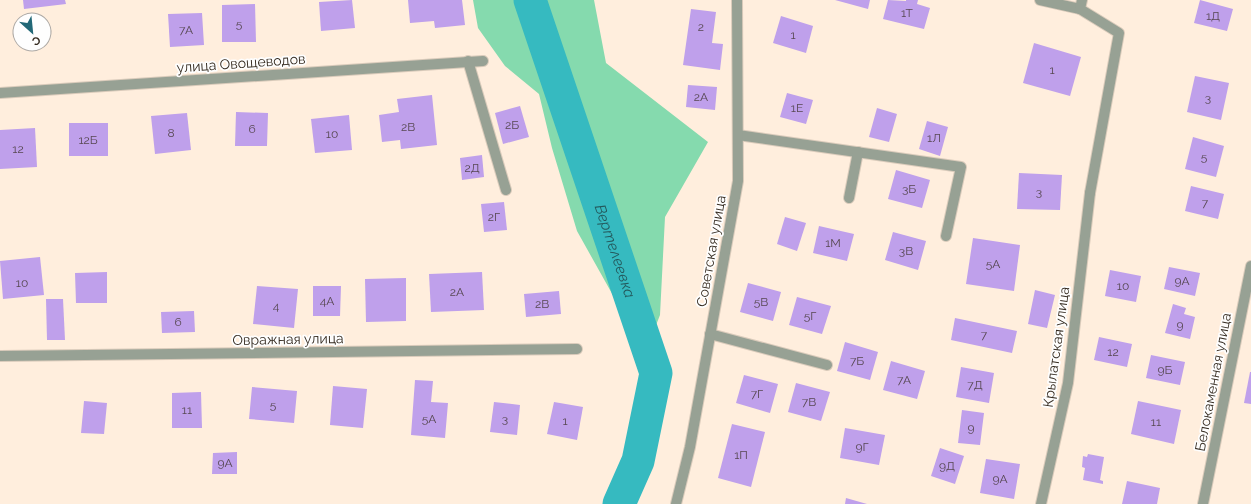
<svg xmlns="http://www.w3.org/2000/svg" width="1251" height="504" font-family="Raleway,sans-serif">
<rect width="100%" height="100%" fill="#fed"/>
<polygon fill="#85daae" points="473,0 594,0 606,63 708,142 665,217 660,315 653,333 629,324 577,231 552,148 539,94 505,66 478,28"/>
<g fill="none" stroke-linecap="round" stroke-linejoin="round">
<path stroke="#36bac0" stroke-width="33" id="s1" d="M530,0L656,373L638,461L619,504"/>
</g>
<g fill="#bfa0eb">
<polygon points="23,0 65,0 66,4 24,9"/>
<polygon points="352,0 355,28 321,31 319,2"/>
<polygon points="408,0 462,0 465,25 435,28 434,21 410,23"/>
<polygon points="835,0 870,0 868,9"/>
<polygon points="888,0 906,1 906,0 918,0 917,4 930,8 924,29 883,19"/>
<polygon points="1200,0 1233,9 1227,31 1194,23"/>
<polygon points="255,4 256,42 222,42 222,5"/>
<polygon points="691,9 716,12 712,43 723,44 720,70 683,65"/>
<polygon points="202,13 204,45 170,47 168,14"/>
<polygon points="781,16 813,26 806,53 773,43"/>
<polygon points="1034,43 1081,57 1070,96 1023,83"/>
<polygon points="1195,76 1229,83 1221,120 1187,112"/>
<polygon points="688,85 717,87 715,110 686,107"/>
<polygon points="787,93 813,100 806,124 780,117"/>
<polygon points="432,95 437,145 401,149 400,140 382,142 379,115 399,112 397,99"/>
<polygon points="520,106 529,137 503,144 495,113"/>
<polygon points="877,108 897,114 889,142 869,137"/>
<polygon points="236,112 268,113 267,146 235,146"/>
<polygon points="187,113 191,150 155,154 151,116"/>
<polygon points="349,115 352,150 315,153 311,119"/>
<polygon points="927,121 948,127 940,156 919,149"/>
<rect x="69" y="123" width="39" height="33"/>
<polygon points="35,128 37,167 0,169 0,130"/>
<polygon points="1193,137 1224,146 1216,177 1185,169"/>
<polygon points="482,155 484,177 462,180 460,158"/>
<polygon points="896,170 930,180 922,208 888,199"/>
<polygon points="1019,173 1062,175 1060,210 1017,209"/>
<polygon points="1191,186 1224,194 1218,219 1185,211"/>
<polygon points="504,202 507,230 484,232 481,204"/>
<polygon points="785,217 806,223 797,251 777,244"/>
<polygon points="819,226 854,234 847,261 813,253"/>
<polygon points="893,232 926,241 918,270 885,260"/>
<polygon points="973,238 1020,245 1014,291 966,284"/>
<polygon points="40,257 44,295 3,299 0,261"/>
<polygon points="1169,267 1200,273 1195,296 1164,289"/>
<polygon points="1110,270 1141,276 1136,302 1105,296"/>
<polygon points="107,272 107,303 76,303 75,273"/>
<polygon points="482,272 484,310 431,312 429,274"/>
<polygon points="406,278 406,321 366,322 365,279"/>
<polygon points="748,283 781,292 773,321 740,312"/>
<polygon points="257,286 298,289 294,328 253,324"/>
<polygon points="313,286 341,286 340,316 313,316"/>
<polygon points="1035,290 1055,295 1047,328 1028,324"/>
<polygon points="559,291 561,314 526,317 524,294"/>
<polygon points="797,297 831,306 822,334 789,325"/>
<polygon points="46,299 63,299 65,340 47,340"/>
<polygon points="1173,304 1186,308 1184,314 1195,317 1190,339 1165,333"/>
<polygon points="194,311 195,332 162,333 161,312"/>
<polygon points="955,318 1017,331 1012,353 951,340"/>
<polygon points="1099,337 1132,344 1127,367 1094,360"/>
<polygon points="845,342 878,352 870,380 837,371"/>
<polygon points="1151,355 1185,362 1180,385 1146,378"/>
<polygon points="891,361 925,371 917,399 883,390"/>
<polygon points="961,367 994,373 989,403 956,397"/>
<polygon points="1250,372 1251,372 1251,404 1244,403"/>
<polygon points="744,375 778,384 770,413 736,403"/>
<polygon points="415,380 433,381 431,402 448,403 445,438 411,435"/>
<polygon points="796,383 830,392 821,421 788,412"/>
<polygon points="333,386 367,389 363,428 330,425"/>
<polygon points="252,387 297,391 294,423 249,419"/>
<polygon points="201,392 202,428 172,428 172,393"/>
<polygon points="84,401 107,403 104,434 81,433"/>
<polygon points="1138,401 1181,410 1174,444 1131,434"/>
<polygon points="494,402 520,405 517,435 490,432"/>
<polygon points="554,402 583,407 577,440 547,434"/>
<polygon points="962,410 984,413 980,445 958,443"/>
<polygon points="732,424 765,432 751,487 718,478"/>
<polygon points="845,428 885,435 879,465 840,458"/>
<polygon points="940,448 964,456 955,484 931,476"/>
<polygon points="237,452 237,474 212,474 213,453"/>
<polygon points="1088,454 1104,457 1100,480 1103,481 1103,484 1083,480 1085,468 1082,467 1083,456 1087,457"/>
<polygon points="986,459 1020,464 1014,499 980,493"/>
<polygon points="1127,481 1160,488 1157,504 1122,504"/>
<polygon points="846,498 867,504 845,504"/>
</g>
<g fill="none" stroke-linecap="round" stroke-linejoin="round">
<defs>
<g id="lane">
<polyline points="1040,0 1080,9"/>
<polyline points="1082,0 1080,9 1119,33 1090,193"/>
<polyline points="468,61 506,190"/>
<polyline points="738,135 961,167 946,236"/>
<polyline points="849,198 858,152"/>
<polyline points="710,334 827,365"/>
</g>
<g id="street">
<polyline points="0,93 483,61"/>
<polyline points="0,356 577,349"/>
<polyline points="676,504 690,447 738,181 737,0"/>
<polyline points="1041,504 1068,383 1090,193"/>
<polyline points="1203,504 1251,266"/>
</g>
</defs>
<use href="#lane" stroke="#dacbbb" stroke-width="12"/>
<use href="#street" stroke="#dacbbb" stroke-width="12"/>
<use href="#lane" stroke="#97a194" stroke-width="10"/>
<use href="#street" stroke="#97a194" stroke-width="10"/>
</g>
<g text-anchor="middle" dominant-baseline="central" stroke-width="3.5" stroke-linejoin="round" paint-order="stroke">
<g font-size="12" fill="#574852">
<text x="907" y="13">1Т</text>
<text x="1213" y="16">1Д</text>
<text x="239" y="24">5</text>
<text x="701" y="27">2</text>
<text x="186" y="30">7А</text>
<text x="793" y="35">1</text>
<text x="1052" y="70">1</text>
<text x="701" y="97">2А</text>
<text x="1208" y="98">3</text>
<text x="797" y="108">1Е</text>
<text x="512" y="125">2Б</text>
<text x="408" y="127">2В</text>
<text x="252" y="129">6</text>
<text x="171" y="133">8</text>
<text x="332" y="134">10</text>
<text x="934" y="138">1Л</text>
<text x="88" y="140">12Б</text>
<text x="18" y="149">12</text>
<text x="1204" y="157">5</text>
<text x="472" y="168">2Д</text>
<text x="909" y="189">3Б</text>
<text x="1039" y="192">3</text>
<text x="1205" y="203">7</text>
<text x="494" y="217">2Г</text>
<text x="833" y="243">1М</text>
<text x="906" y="251">3В</text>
<text x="993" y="264">5А</text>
<text x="1182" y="281">9А</text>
<text x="22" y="283">10</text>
<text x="1123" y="286">10</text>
<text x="457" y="292">2А</text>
<text x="327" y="301">4А</text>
<text x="761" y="302">5В</text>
<text x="542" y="304">2В</text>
<text x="276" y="306">4</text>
<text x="810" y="316">5Г</text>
<text x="178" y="322">6</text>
<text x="1180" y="325">9</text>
<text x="984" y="335">7</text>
<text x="1113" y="352">12</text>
<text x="857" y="361">7Б</text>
<text x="1165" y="370">9Б</text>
<text x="904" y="380">7А</text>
<text x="975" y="385">7Д</text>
<text x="757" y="394">7Г</text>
<text x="809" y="402">7В</text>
<text x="273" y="405">5</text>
<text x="187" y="410">11</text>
<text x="429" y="419">5А</text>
<text x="505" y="419">3</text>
<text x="565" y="421">1</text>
<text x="1156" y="422">11</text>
<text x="971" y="428">9</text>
<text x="862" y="447">9Г</text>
<text x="741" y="455">1П</text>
<text x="225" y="463">9А</text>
<text x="947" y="466">9Д</text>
<text x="1000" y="479">9А</text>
</g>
<g font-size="14" fill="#342a1f" stroke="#fefefe">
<text transform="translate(241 63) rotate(-4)">улица Овощеводов</text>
<text transform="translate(711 251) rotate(-80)">Советская улица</text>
<text transform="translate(288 339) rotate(-1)">Овражная улица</text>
<text transform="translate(1056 347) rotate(-82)">Крылатская улица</text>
<text transform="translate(1213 382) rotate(-79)">Белокаменная улица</text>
</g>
<g font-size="15" font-style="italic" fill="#24595c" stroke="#fefefe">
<text stroke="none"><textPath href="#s1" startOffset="265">Вертелеевка</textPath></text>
</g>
</g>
<g transform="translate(32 32) rotate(153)"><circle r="19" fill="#fefefe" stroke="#ada9a5"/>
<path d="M0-3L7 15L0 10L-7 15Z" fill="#226877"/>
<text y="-6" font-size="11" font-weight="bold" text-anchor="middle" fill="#342a1f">С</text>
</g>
</svg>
